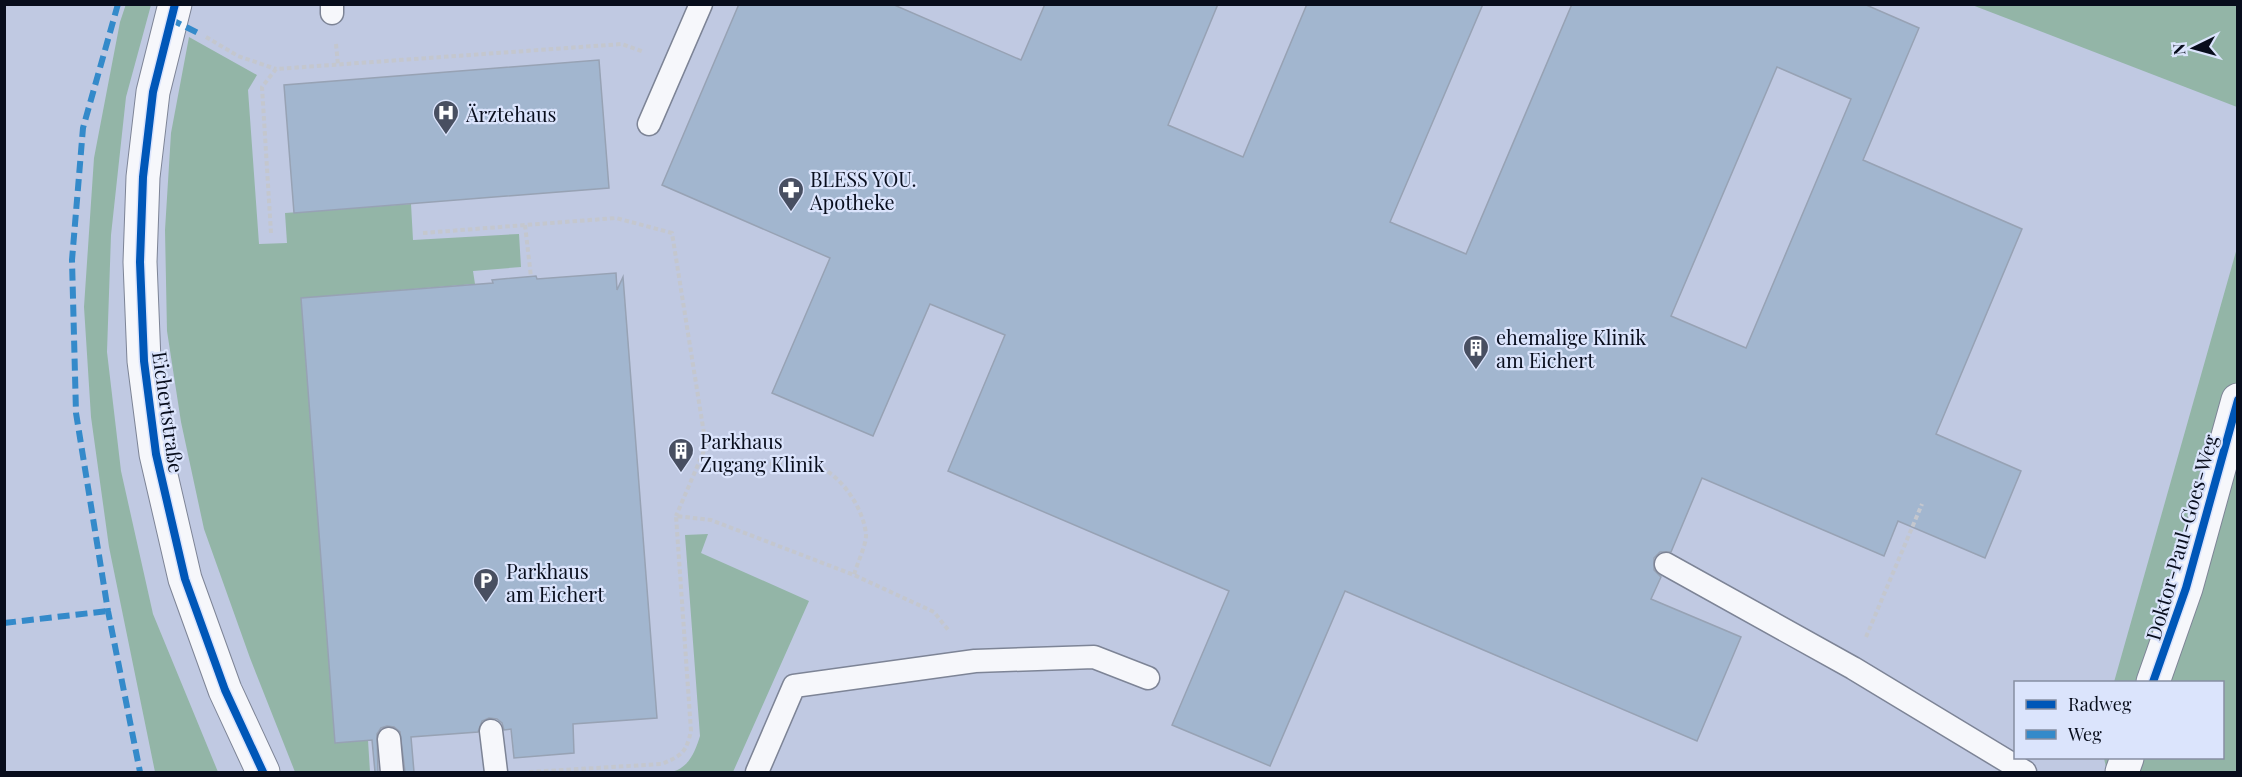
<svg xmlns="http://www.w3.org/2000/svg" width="2242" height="777" font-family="'Playfair Display',serif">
<rect width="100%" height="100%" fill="#c0c9e2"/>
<g fill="#93b5a7">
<polygon points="126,4 151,5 126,97 111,235 107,352 121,471 153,614 218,772 155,772 109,547 91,417 84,307 94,158 120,22"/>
<polygon points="1972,5 2237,5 2237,107"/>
<polygon points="189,37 257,75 248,90 259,244 287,243 285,213 411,204 413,240 519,234 521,267 473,271 475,284 301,298 335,743 368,740 370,772 295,772 250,658 204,529 181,422 167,331 165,230 171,133"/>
<polygon points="2237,248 2237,772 2107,772 2104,758 2222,758 2222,682 2114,682"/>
<path d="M708,534L701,553L809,601L733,772H671C689,768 695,752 700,736L685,535Z"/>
</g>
<g fill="#a2b6cf" stroke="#97a2b4" stroke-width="1.5" fill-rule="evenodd">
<path d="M739,4H892L1021,60L1045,4H1218L1168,125L1243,157L1307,4H1483L1390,222L1466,254L1572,4H1864L1919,28L1863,160L2022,229L1936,434L2021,471L1985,558L1898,521L1884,556L1702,478L1671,552H1660L1654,558V570L1661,577L1651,599L1741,637L1697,741L1345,591L1270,766L1172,725L1229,591L948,471L1005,335L930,304L873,436L772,393L830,258L662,185ZM1777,67L1851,99L1746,348L1671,316Z"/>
<polygon points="599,60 609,188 294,213 284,85"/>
<polygon points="616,273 617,290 623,277 657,718 573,724 574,753 514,758 511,729 504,730 502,723 497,719 489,718 482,721 478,732 411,737 414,772 405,772 400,732 394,727 387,726 381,728 377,734 378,772 375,772 372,740 335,743 301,298 493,283 492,280 536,276 537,279"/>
</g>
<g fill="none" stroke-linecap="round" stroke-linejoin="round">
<defs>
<g id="service">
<polyline points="332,4 332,13"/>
<polyline points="649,124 701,4"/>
<polyline points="1666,564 1853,668 2025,772"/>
<polyline points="491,731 496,772"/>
<polyline points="389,739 392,772"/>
<polyline points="757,772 794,686 975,661 1094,657 1148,678"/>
</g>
<g id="minor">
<polyline points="2153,682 2186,588 2238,400"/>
<polyline points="2122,772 2127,758"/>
</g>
<polyline id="tertiary" points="175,4 153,92 143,177 140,262 144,361 156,454 185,579 225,690 263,772"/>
</defs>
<use href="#service" stroke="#7d8496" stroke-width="25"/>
<use href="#minor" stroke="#7d8496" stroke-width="35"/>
<use href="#tertiary" stroke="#7d8496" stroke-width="35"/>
<g stroke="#c4c7ce" stroke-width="4" stroke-dasharray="4.5 3" stroke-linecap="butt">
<polyline points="206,37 238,56 276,69"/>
<polyline points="336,44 338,65"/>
<polyline points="525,225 531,277"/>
<polyline points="271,233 262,87 276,69 622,44 644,52"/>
<polyline points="423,233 616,218 672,233 706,446 676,516"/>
<path d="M725,470C750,467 788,459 813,465C839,471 864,508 866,535C866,546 857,563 854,575"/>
<polyline points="1866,637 1922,504"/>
<path d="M529,772L662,764C683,755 686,752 691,731L676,516L711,520L854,575L934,612L949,631"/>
</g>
<use href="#service" stroke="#f6f7fb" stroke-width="22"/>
<use href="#minor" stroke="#f6f7fb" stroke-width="33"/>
<use href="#tertiary" stroke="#f6f7fb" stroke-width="33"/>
<g stroke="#348aca" stroke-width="6" stroke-dasharray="12 6" stroke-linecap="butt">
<polyline points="118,4 83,128 72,260 76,413 108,611 140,772"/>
<polyline points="170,19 202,35"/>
<polyline points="4,623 108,611"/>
</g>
<defs>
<g id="cycleway">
<polyline points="175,4 153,92 143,177 140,262 144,361 156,454 185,579 225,690 263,772"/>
<polyline points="2153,682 2186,588 2238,400"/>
</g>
</defs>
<use href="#cycleway" stroke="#dbe4fc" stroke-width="11"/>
<use href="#cycleway" stroke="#0057b8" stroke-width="8"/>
</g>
<defs>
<symbol id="hospital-pin" viewBox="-11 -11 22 30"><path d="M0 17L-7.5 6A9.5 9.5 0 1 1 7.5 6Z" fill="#484f61" stroke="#dbe4fc"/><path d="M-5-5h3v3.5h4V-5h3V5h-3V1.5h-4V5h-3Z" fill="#fff"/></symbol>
<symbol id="pharmacy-pin" viewBox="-11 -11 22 30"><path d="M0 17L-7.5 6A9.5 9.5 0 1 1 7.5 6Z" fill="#484f61" stroke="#dbe4fc"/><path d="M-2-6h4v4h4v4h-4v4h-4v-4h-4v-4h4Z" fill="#fff"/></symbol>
<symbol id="building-pin" viewBox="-11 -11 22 30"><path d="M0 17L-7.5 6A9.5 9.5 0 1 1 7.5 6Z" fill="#484f61" stroke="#dbe4fc"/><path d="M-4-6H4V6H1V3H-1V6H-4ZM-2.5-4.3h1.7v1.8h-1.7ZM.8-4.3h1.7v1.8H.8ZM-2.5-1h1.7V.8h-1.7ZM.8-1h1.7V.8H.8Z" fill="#fff"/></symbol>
<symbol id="parking-pin" viewBox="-11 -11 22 30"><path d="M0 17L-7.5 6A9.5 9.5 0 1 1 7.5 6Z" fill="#484f61" stroke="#dbe4fc"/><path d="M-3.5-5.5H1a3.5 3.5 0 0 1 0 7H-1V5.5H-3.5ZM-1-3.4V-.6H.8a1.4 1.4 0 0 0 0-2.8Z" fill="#fff"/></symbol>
</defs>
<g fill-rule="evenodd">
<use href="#hospital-pin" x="431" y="98" width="30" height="40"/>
<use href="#pharmacy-pin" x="776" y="175" width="30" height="40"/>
<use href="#building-pin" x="1461" y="333" width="30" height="40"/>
<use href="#building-pin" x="666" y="436" width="30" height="40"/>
<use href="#parking-pin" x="471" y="566" width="30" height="40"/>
</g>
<g text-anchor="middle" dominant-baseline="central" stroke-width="4.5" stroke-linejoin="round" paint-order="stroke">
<g font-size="20" fill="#080d1c" stroke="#dbe4fc" text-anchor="start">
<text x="466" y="113">Ärztehaus</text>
<text x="810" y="178">BLESS YOU.<tspan x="810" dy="23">Apotheke</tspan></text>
<text x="1496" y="336">ehemalige Klinik<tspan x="1496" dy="23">am Eichert</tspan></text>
<text x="700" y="440">Parkhaus<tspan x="700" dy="23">Zugang Klinik</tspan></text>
<text x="506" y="570">Parkhaus<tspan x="506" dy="23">am Eichert</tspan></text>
</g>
<g font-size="20" fill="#080d1c" stroke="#dbe4fc">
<text transform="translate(169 412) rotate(82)">Eichertstraße</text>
<text transform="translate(2181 537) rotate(-74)">Doktor-Paul-Goes-Weg</text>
</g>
</g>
<rect width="2242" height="777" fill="none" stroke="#080d1c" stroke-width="12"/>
<rect x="2014" y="681" width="210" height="78" fill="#dbe4fc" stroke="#878ea2" stroke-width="1.5"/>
<rect x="2026" y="700" width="30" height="9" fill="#0057b8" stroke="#878ea2" stroke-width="1.5"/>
<text x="2068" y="711" font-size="18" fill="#080d1c">Radweg</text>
<rect x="2026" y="730" width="30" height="9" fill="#348aca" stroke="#878ea2" stroke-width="1.5"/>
<text x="2068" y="741" font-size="18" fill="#080d1c">Weg</text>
<g transform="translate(2194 48) rotate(265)" stroke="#dbe4fc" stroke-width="4.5" paint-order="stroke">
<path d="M0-4.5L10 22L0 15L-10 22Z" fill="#080d1c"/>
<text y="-9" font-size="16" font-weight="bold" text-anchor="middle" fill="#080d1c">N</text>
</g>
</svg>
